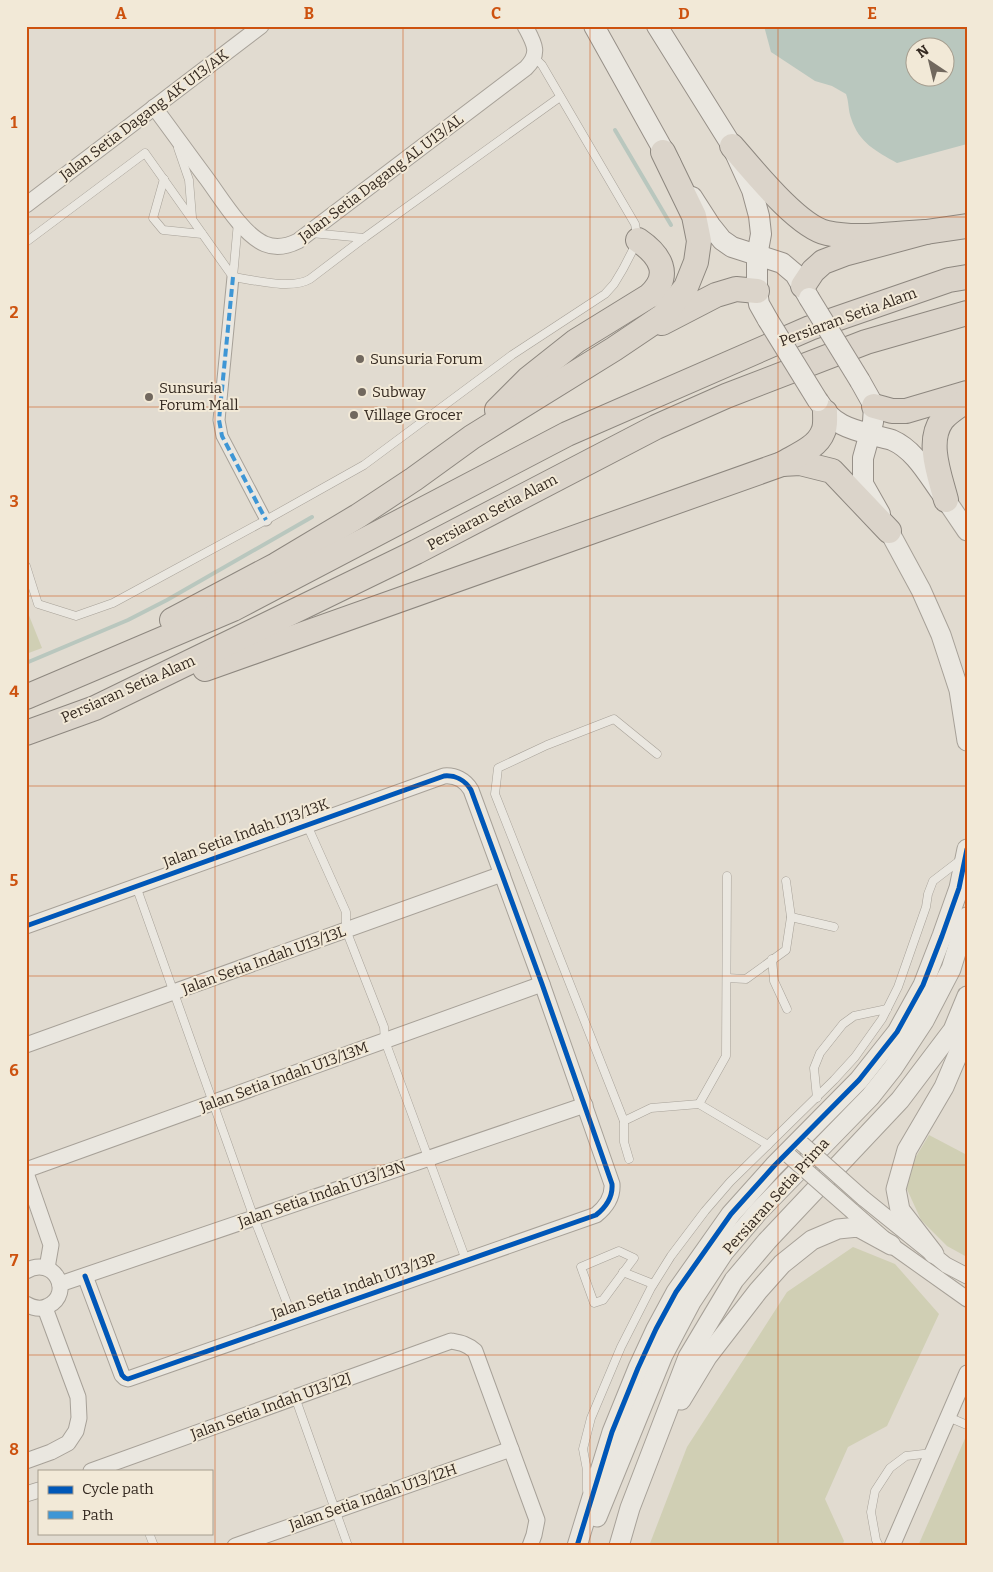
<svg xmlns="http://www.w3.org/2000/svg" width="993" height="1572" font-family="Bitter,serif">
<rect width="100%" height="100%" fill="#e1dbd0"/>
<g fill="#d0cfb4">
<polygon points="26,608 42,648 26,654"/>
<polygon points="929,1135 967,1155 967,1257 947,1246 921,1220 906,1187 914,1160"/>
<polygon points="853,1247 895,1264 939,1314 887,1426 848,1447 825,1499 844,1541 842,1546 649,1546 687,1447 787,1292"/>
<polygon points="967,1434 967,1546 918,1546"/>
</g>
<path fill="#b9c7be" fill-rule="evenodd" d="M764,26H967V144L897,163C876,151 859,143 851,118C848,110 849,102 846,94L832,86L815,81L771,52ZM916,48H946V78H916Z"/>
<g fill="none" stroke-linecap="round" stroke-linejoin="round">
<g stroke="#b9c7be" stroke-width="4">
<polyline points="615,130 671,225"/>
<polyline points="26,663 128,620 167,600 312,517"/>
</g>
<defs>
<g id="service">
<polyline points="178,148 189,180 192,217"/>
<polyline points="164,179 153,218 163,230 202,234"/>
<polyline points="311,233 364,238"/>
<path d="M26,242L145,153L233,277C254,280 292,290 310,279L364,238L560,97"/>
<polyline points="233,277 238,222"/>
<polyline points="26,566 38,604 76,616 113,603 266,520 364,465 512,355 605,294 614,284 623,269 638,240 635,224 542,65 534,57"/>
<polyline points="307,825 346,912 346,930 384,1027 385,1041 466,1260"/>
<polyline points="136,886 254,1218 294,1321"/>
<polyline points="791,917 834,927"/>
<polyline points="772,959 774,981 787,1009"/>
<polyline points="727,978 746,979 786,950 791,917 786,881"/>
<polyline points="817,1098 814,1068 820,1053 843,1024 854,1016 887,1009"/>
<polyline points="699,1104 726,1056 727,876"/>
<polyline points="624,1121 651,1108 699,1104 768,1145"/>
<polyline points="629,1159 624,1142 624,1121 495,794 498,768 547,745 614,719 657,754"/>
<polygon points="619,1251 634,1258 603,1300 594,1303 581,1267"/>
<polyline points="623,1272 653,1284"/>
<polyline points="295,1397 348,1546"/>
<polyline points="948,1417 967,1425"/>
<polyline points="587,1490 587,1470 583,1449 591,1418 621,1347 651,1288 671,1256 705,1211 730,1182 834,1080 855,1057 882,1019 898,987 926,907 928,894 933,881 963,858"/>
<polyline points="149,1533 154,1546"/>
<polyline points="879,1546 876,1540 871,1512 875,1491 890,1468 906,1456 932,1453"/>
</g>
<polyline id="pedestrian" points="233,277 219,420 222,436 266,520"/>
<g id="minor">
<path d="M154,107C172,131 189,155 207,179C221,198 243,235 265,244C277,249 288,246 298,241L526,68C541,53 534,43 525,26"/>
<polyline points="26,205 261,26"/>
<path d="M26,926L444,776C455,775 465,780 471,790L542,984L612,1184C613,1197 606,1207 596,1215L128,1379L125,1378L122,1375L85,1276"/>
<polyline points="26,1045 502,874"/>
<polyline points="26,1170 542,984"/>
<polyline points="26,1173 51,1245 47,1268"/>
<polyline points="863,1198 946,1265 967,1276"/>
<polyline points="852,1211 891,1245 967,1299"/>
<path d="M26,1271C54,1255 74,1293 48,1306C41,1310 33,1308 26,1304"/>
<polyline points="60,1284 585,1105"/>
<polyline points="26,1461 51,1452 68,1443 76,1431 79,1418 78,1397 45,1308"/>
<path d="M91,1471L451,1341C461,1343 467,1344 475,1351L537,1520L534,1535L530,1546"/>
<polyline points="26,1494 39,1490"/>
<polyline points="235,1546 511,1449"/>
<polyline points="892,1546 967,1373"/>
</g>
<g id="tertiary">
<polyline points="946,500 967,531"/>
<polyline points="889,531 921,590 941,635 959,690 967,741"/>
<polyline points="934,1254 900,1210 896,1189 907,1150 944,1087 967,1033"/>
<polyline points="681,1400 707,1357 758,1291 782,1264 812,1240 838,1229 858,1227 891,1245"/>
<polyline points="597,1517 663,1355 691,1302 724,1252 758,1212 870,1097 893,1068 924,1021 951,969 967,917"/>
<polyline points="577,1546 612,1432 638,1368 656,1329 676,1292 731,1214 774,1166 859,1080 897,1032 923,985 942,936 959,888 967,849"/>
<polyline points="619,1546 630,1508 688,1357 734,1280 767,1241 900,1100 953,1030 967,996"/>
</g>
<g id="secondary">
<polyline points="594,26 671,164"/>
<polyline points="657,26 732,146 752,190 759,216 761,234 757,256 757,291 759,304 768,320"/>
<polyline points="692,197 710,225 722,240 732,247 782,263 795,274 809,298"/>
<polyline points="860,381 874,406 873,422 863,458 863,484 880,514"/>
<path d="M819,402C832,424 849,429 873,435C879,437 886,438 892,440C915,450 928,475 942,494"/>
</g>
<g id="trunk">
<path d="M732,146C752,169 798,227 827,233C859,240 894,233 926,232"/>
<polyline points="803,286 813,271 823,262 844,254 926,232 967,226"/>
<polyline points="662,323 716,295 736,289 757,291"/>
<polyline points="874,406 892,411 906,411 967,393"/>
<path d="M497,410L528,379L576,341L649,296C673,275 660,255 638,240"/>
<polyline points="782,464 800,463 832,471 889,531"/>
<path d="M946,500C940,476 926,442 942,420C948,412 959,406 967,400"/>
<polyline points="172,620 276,565 358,516 414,479 472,437 614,349 663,316 686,287 696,262 699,241 694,216 663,152"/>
<path d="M205,669L782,464C795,456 817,448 823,432C826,426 825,419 825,412"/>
<polyline points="26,697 233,609 567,434 810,328 949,280 967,277"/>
<polyline points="26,733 95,708 416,552 656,427 726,396 866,342 967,313"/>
</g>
</defs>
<use href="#service" stroke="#a7a198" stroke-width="9"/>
<use href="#pedestrian" stroke="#a7a198" stroke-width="13"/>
<use href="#minor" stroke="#a7a198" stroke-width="17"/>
<use href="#tertiary" stroke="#a7a198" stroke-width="21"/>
<use href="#secondary" stroke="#979088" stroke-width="22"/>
<use href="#trunk" stroke="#8d877f" stroke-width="26"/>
<use href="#service" stroke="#eae7e0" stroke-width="8"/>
<use href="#pedestrian" stroke="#eae7e0" stroke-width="11"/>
<use href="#minor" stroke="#eae7e0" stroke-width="15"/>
<use href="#tertiary" stroke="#eae7e0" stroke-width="19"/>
<use href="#secondary" stroke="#eae7e0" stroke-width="20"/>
<use href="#trunk" stroke="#dbd4ca" stroke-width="24"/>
<defs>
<g id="minor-bridge">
<polyline points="799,1141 863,1198"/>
<polyline points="786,1153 852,1211"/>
</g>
<g id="secondary-bridge">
<polyline points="809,298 860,381"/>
<polyline points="768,320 818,401"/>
</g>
</defs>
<use href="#minor-bridge" stroke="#a7a198" stroke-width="17" stroke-linecap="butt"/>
<use href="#secondary-bridge" stroke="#979088" stroke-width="22" stroke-linecap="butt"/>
<use href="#minor-bridge" stroke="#eae7e0" stroke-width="15"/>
<use href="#secondary-bridge" stroke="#eae7e0" stroke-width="20"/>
<polyline stroke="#3e96d5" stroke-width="4" stroke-dasharray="8 4" stroke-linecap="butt" points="233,277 219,420 222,436 266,520"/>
<defs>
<g id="cycleway">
<path d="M26,926L444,776C455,775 465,780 471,790L542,984L612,1184C613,1197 606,1207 596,1215L128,1379L125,1378L122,1375L85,1276"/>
<polyline points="577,1546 612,1432 638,1368 656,1329 676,1292 731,1214 774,1166 859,1080 897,1032 923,985 942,936 959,888 967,849"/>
</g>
</defs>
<use href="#cycleway" stroke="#f2e9d7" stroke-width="8"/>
<use href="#cycleway" stroke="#0057b8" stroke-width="5"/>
</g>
<path fill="none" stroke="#cd520f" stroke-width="1" stroke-opacity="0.55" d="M215,26V1546M403,26V1546M590,26V1546M778,26V1546M26,217H967M26,407H967M26,596H967M26,786H967M26,976H967M26,1165H967M26,1355H967"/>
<g fill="#71685e" stroke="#f2e9d7" stroke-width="2">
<circle cx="360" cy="359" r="5"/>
<circle cx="362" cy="392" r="5"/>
<circle cx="149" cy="397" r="5"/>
<circle cx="354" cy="415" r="5"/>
</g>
<g text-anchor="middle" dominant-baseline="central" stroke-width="4" stroke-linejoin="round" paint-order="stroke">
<g font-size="15" fill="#352a21" stroke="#f2e9d7">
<text transform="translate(144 115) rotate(-37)">Jalan Setia Dagang AK U13/AK</text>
<text transform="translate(381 178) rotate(-37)">Jalan Setia Dagang AL U13/AL</text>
<text transform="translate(848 317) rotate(-20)">Persiaran Setia Alam</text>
<text transform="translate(492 512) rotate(-28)">Persiaran Setia Alam</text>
<text transform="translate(128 689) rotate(-24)">Persiaran Setia Alam</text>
<text transform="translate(246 833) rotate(-20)">Jalan Setia Indah U13/13K</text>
<text transform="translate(264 960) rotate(-20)">Jalan Setia Indah U13/13L</text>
<text transform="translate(284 1077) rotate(-20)">Jalan Setia Indah U13/13M</text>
<text transform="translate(322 1194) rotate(-19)">Jalan Setia Indah U13/13N</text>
<text transform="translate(776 1196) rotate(-48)">Persiaran Setia Prima</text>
<text transform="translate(354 1286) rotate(-19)">Jalan Setia Indah U13/13P</text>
<text transform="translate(271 1406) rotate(-20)">Jalan Setia Indah U13/12J</text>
<text transform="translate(373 1497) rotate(-19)">Jalan Setia Indah U13/12H</text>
</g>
<g font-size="15" fill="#352a21" stroke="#f2e9d7" text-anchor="start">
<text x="370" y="359">Sunsuria Forum</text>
<text x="159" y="388">Sunsuria<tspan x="159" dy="17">Forum Mall</tspan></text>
<text x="372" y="392">Subway</text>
<text x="364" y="415">Village Grocer</text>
</g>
</g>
<rect width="993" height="1572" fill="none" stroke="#f2e9d7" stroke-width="55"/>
<rect x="38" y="1470" width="175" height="65" fill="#f2e9d7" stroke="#a69d8e"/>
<rect x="48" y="1486" width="25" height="8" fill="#0057b8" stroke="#a69d8e"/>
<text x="82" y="1494" font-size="15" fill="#352a21">Cycle path</text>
<rect x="48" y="1511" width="25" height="8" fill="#3e96d5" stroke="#a69d8e"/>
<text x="82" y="1520" font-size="15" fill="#352a21">Path</text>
<g transform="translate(930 62) rotate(325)"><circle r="24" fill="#f2e9d7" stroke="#a69d8e"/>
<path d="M0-4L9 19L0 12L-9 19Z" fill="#71685e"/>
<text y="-8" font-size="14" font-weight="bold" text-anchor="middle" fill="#352a21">N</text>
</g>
<rect x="28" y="28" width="938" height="1516" fill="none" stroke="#cd520f" stroke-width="2"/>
<g font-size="16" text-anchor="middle" font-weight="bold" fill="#cd520f">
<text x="121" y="19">A</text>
<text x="309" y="19">B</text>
<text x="496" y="19">C</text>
<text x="684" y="19">D</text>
<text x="872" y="19">E</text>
<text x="14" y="128">1</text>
<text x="14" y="318">2</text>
<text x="14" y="507">3</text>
<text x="14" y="697">4</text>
<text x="14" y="886">5</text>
<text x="14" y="1076">6</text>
<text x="14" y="1266">7</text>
<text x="14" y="1455">8</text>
</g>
</svg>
